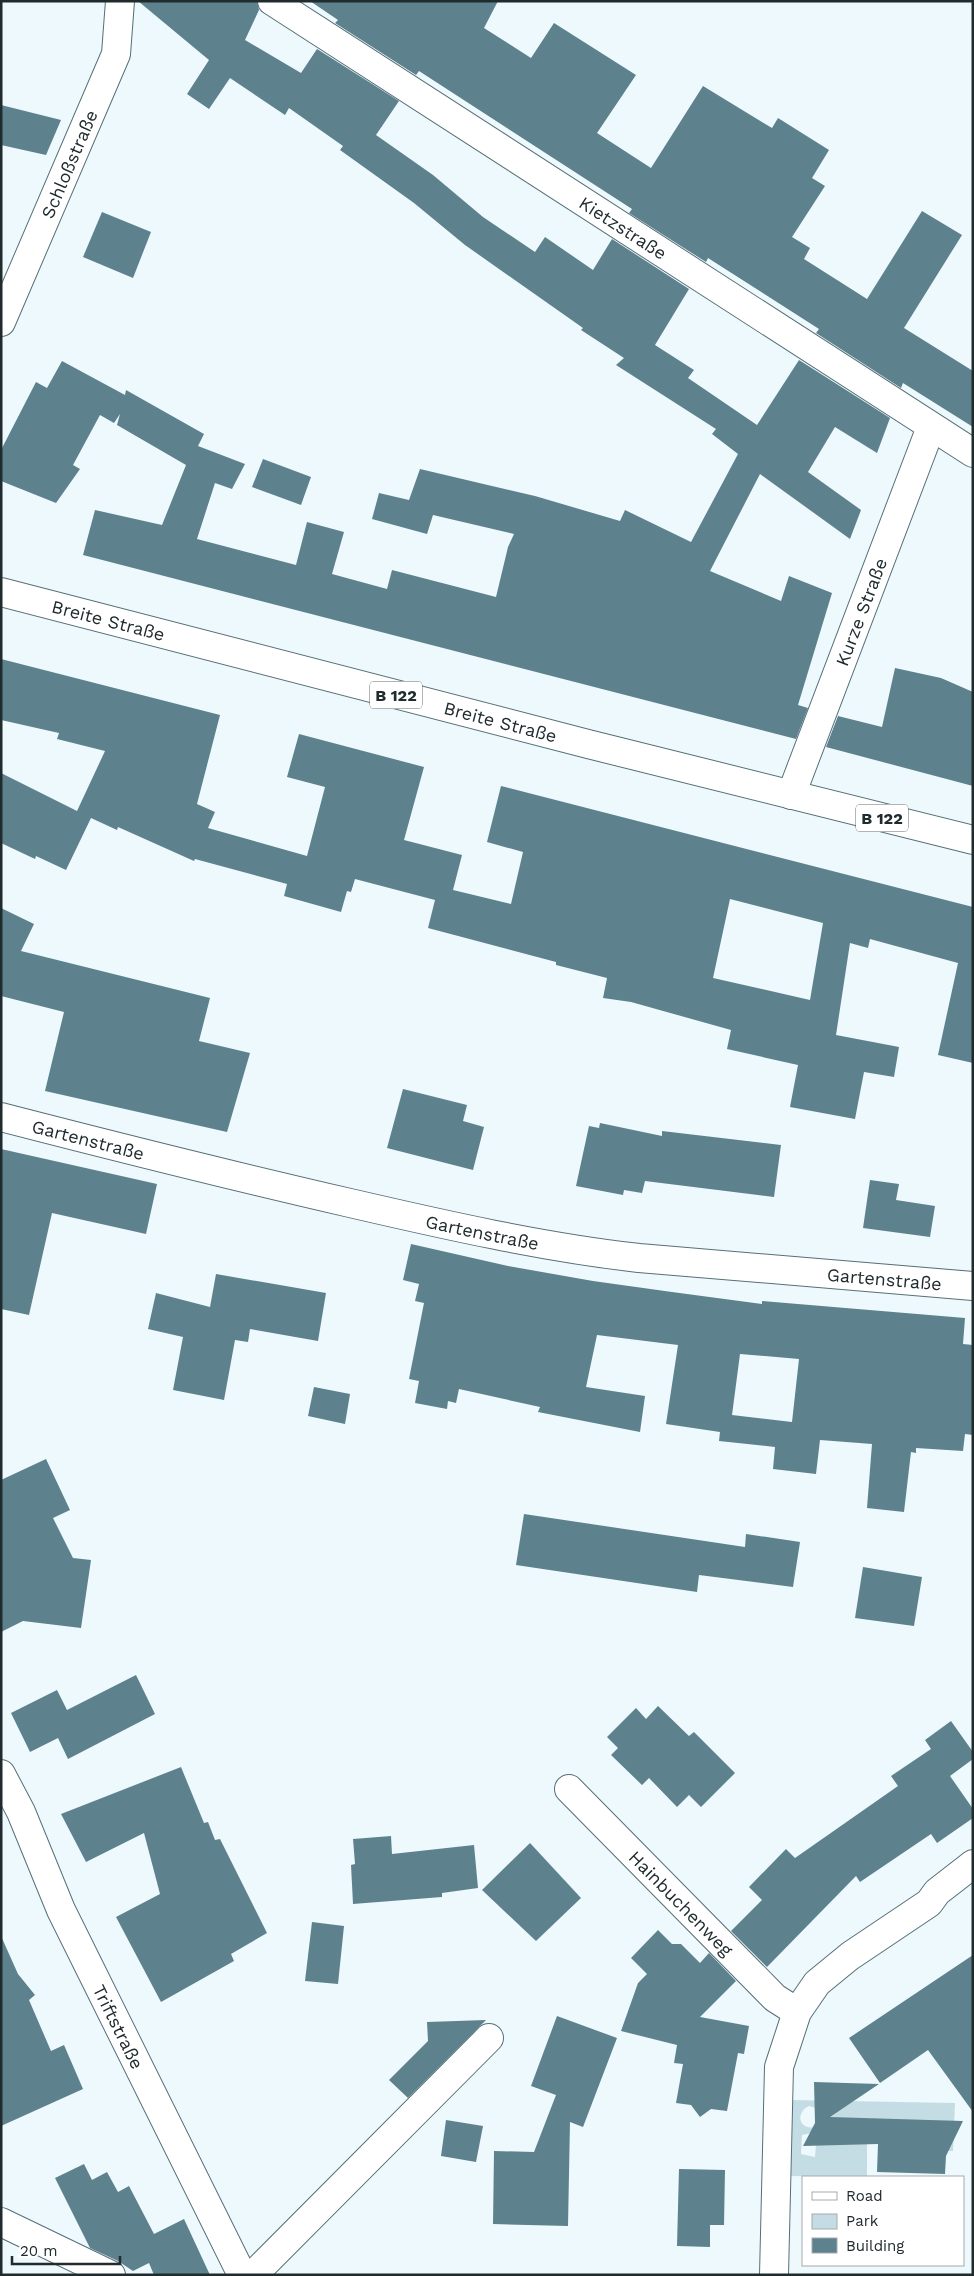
<svg xmlns="http://www.w3.org/2000/svg" width="974" height="2276" font-family="'Work Sans',sans-serif">
<rect width="100%" height="100%" fill="#eef9fd"/>
<path fill="#c4dde5" fill-rule="evenodd" d="M791,2100L955,2103L953,2151H925L926,2120L862,2144H867V2177L788,2176ZM809,2106L816,2108L818,2126C801,2133 793,2114 809,2106ZM811,2133L816,2144L815,2157L801,2154L802,2135Z"/>
<g fill="#5d828d" fill-rule="evenodd">
<polygon points="138,1 257,1 259,10 245,40 301,73 317,49 399,101 376,135 433,175 483,217 535,252 545,237 593,270 612,239 689,289 655,345 694,370 688,378 757,425 799,360 890,418 877,453 835,427 808,472 861,510 850,539 760,474 710,571 781,601 789,576 832,593 798,705 808,708 796,739 83,555 95,510 162,525 186,465 117,425 120,414 114,423 100,415 73,465 80,469 56,503 1,481 1,450 36,382 47,388 62,361 125,395 126,390 204,434 198,446 245,464 232,489 215,483 197,539 296,565 307,522 344,532 332,574 387,589 392,570 496,597 508,547 514,534 433,515 427,534 372,519 379,493 409,500 420,469 535,496 620,521 625,510 691,542 738,454 712,434 716,429 616,365 624,358 581,330 583,328 465,245 414,203 340,150 343,146 289,108 285,115 230,78 209,109 187,94 209,60"/>
<polygon points="310,1 498,1 484,28 531,58 554,23 636,75 597,133 651,168 703,86 772,128 778,118 829,150 812,178 825,186 792,237 810,248 804,259 867,299 922,211 962,235 904,328 973,371 973,427 903,383 901,388 816,333 819,329 708,258 706,262 629,213 632,209 419,71 416,75 335,23 338,20"/>
<polygon points="1,105 61,120 46,155 1,145"/>
<polygon points="102,212 151,232 133,278 83,257"/>
<polygon points="263,459 311,477 301,505 252,487"/>
<path d="M1,659L220,715L197,804L215,812L208,828L307,856L325,787L287,777L299,734L424,767L404,840L462,855L453,890L511,904L523,852L487,842L501,786L973,907V1063L938,1055L958,963L870,939L868,948L850,943L836,1035L899,1047L894,1077L864,1072L855,1119L790,1107L798,1065L727,1049L731,1030L631,1002L603,998L607,978L556,965V962L428,928L435,900L355,879L351,892L347,891L341,912L284,896L287,884L195,859L194,861L118,827L117,830L91,818L66,870L36,856L35,859L1,843V773L77,811L105,751L57,739L59,733L1,720ZM730,899L823,923L810,1000L713,978Z"/>
<polygon points="895,668 941,678 973,692 973,786 826,747 838,716 882,727"/>
<polygon points="1,908 34,924 21,951 210,998 199,1041 250,1053 227,1132 45,1091 64,1012 1,996"/>
<polygon points="403,1089 467,1105 463,1121 484,1127 473,1170 387,1148"/>
<polygon points="600,1123 662,1136 662,1131 781,1145 774,1197 645,1181 642,1193 624,1190 623,1195 576,1186 589,1126 599,1128"/>
<polygon points="1,1149 157,1184 146,1234 52,1213 29,1315 1,1309"/>
<polygon points="870,1180 899,1184 896,1200 935,1206 930,1237 863,1228"/>
<path d="M411,1244L508,1266L593,1281L672,1292L762,1304V1301L965,1318L963,1344L973,1345V1435L965,1434L963,1451L916,1448V1453L911,1452L904,1512L867,1508L872,1444L820,1440L816,1474L773,1469L775,1447L719,1441L720,1432L666,1424L678,1345L597,1335L586,1387L645,1396L640,1432L538,1412L540,1407L459,1389L456,1403L448,1401L447,1409L415,1403L419,1381L409,1379L424,1303L415,1301L419,1284L403,1280ZM740,1354L799,1359L792,1422L732,1415Z"/>
<polygon points="216,1274 326,1293 318,1341 250,1329 248,1342 235,1340 224,1400 173,1390 183,1337 148,1329 156,1293 210,1307"/>
<polygon points="314,1387 350,1394 345,1424 308,1416"/>
<polygon points="46,1459 70,1510 53,1518 73,1558 91,1560 81,1628 23,1621 1,1632 1,1480"/>
<polygon points="524,1514 745,1547 746,1534 800,1542 793,1587 699,1575 697,1592 516,1565"/>
<polygon points="863,1567 922,1577 914,1626 855,1618"/>
<polygon points="136,1675 155,1714 68,1759 58,1738 30,1752 11,1713 57,1690 67,1710"/>
<polygon points="658,1706 689,1736 694,1732 735,1773 701,1807 689,1795 677,1807 649,1778 642,1785 611,1755 618,1748 607,1737 636,1708 646,1719"/>
<polygon points="951,1721 973,1752 973,1759 950,1776 973,1809 973,1818 937,1843 931,1834 860,1882 856,1876 767,1967 731,1931 762,1900 749,1887 786,1849 795,1858 898,1786 891,1776 931,1749 925,1740"/>
<polygon points="181,1767 204,1823 208,1822 215,1840 220,1839 267,1933 231,1954 234,1961 161,2002 116,1917 160,1894 144,1833 86,1862 61,1814"/>
<polygon points="391,1836 392,1854 474,1845 478,1888 442,1893 442,1897 353,1904 351,1865 355,1864 353,1839"/>
<polygon points="530,1843 581,1898 536,1941 482,1890"/>
<polygon points="312,1922 344,1926 338,1984 305,1981"/>
<polygon points="658,1930 672,1944 681,1944 700,1963 709,1953 736,1981 700,2017 749,2026 744,2054 738,2053 727,2111 711,2109 700,2117 691,2105 676,2103 683,2064 674,2063 677,2045 621,2031 638,1983 647,1974 631,1958"/>
<polygon points="1,1936 18,1974 35,1995 29,2000 51,2051 64,2045 83,2089 1,2126"/>
<polygon points="973,1955 973,2112 928,2050 880,2083 849,2038"/>
<polygon points="557,2016 617,2038 583,2127 570,2122 568,2226 493,2224 494,2151 534,2152 556,2095 531,2086"/>
<polygon points="486,2020 408,2098 389,2080 428,2041 427,2022"/>
<polygon points="814,2082 879,2084 830,2117 963,2121 946,2156 945,2174 877,2172 878,2144 803,2146 815,2123"/>
<polygon points="446,2120 483,2126 476,2162 441,2156"/>
<polygon points="84,2164 92,2180 107,2172 118,2192 129,2186 154,2234 184,2219 210,2275 154,2275 149,2263 133,2271 118,2261 90,2248 55,2178"/>
<polygon points="679,2169 725,2170 724,2225 710,2225 710,2247 677,2246"/>
</g>
<g fill="none" stroke-linecap="round" stroke-linejoin="round">
<defs>
<g id="minor">
<path id="s1" d="M272,1L973,453"/>
<path id="s2" d="M1,322L116,54L120,1"/>
<path id="s3" d="M791,795L931,427"/>
<path id="s4" d="M1,1117C117,1147 233,1176 350,1203C445,1225 542,1247 639,1258L973,1286"/>
<path id="s5" d="M1,1774L21,1812L61,1910L242,2275"/>
<path id="s6" d="M569,1789L775,1998L797,2012"/>
<polyline points="1,2222 111,2275"/>
<polyline points="253,2275 489,2038"/>
<polyline points="774,2275 779,2067 797,2012 817,1983 850,1956 929,1903 937,1892 973,1864"/>
</g>
<g id="major">
<path id="s7" d="M1,592L588,744L973,840"/>
</g>
</defs>
<use href="#minor" stroke="#567078" stroke-width="30"/>
<use href="#major" stroke="#567078" stroke-width="30"/>
<use href="#minor" stroke="#fff" stroke-width="28"/>
<use href="#major" stroke="#fff" stroke-width="28"/>
</g>
<g text-anchor="middle" dominant-baseline="central" stroke-width="4" stroke-linejoin="round" paint-order="stroke">
<g fill="#fff" stroke="#636b6d" stroke-width="1">
<rect x="370" y="681.5" width="52" height="27" rx="4"/>
<rect x="856" y="804.5" width="52" height="27" rx="4"/>
</g>
<g font-size="16" font-weight="bold" fill="#202b2e">
<text x="396" y="695">B 122</text>
<text x="882" y="818">B 122</text>
</g>
<g font-size="18" fill="#202b2e" stroke="#fff">
<text stroke="none"><textPath href="#s2" startOffset="172">Schloßstraße</textPath></text>
<text stroke="none"><textPath href="#s1" startOffset="418">Kietzstraße</textPath></text>
<text stroke="none"><textPath href="#s3" startOffset="196">Kurze Straße</textPath></text>
<text stroke="none"><textPath href="#s7" startOffset="111">Breite Straße</textPath></text>
<text stroke="none"><textPath href="#s7" startOffset="516">Breite Straße</textPath></text>
<text stroke="none"><textPath href="#s4" startOffset="90">Gartenstraße</textPath></text>
<text stroke="none"><textPath href="#s4" startOffset="495">Gartenstraße</textPath></text>
<text stroke="none"><textPath href="#s4" startOffset="900">Gartenstraße</textPath></text>
<text stroke="none"><textPath href="#s6" startOffset="160">Hainbuchenweg</textPath></text>
<text stroke="none"><textPath href="#s5" startOffset="279">Triftstraße</textPath></text>
</g>
</g>
<rect width="974" height="2276" fill="none" stroke="#202b2e" stroke-width="5"/>
<rect x="802" y="2176" width="162" height="90" fill="#ffffff" stroke="#a6aaab"/>
<rect x="812" y="2192" width="25" height="8" fill="#ffffff" stroke="#a6aaab"/>
<text x="846" y="2201" font-size="15" fill="#202b2e">Road</text>
<rect x="812" y="2214" width="25" height="15" fill="#c4dde5" stroke="#a6aaab"/>
<text x="846" y="2226" font-size="15" fill="#202b2e">Park</text>
<rect x="812" y="2238" width="25" height="15" fill="#5d828d" stroke="#a6aaab"/>
<text x="846" y="2251" font-size="15" fill="#202b2e">Building</text>
<path d="M12 2256v8h108v-8" fill="none" stroke="#202b2e" stroke-width="2.5"/>
<text x="20" y="2256" font-size="15" fill="#202b2e" stroke="#ffffff" stroke-width="4" paint-order="stroke">20 m</text>
</svg>
